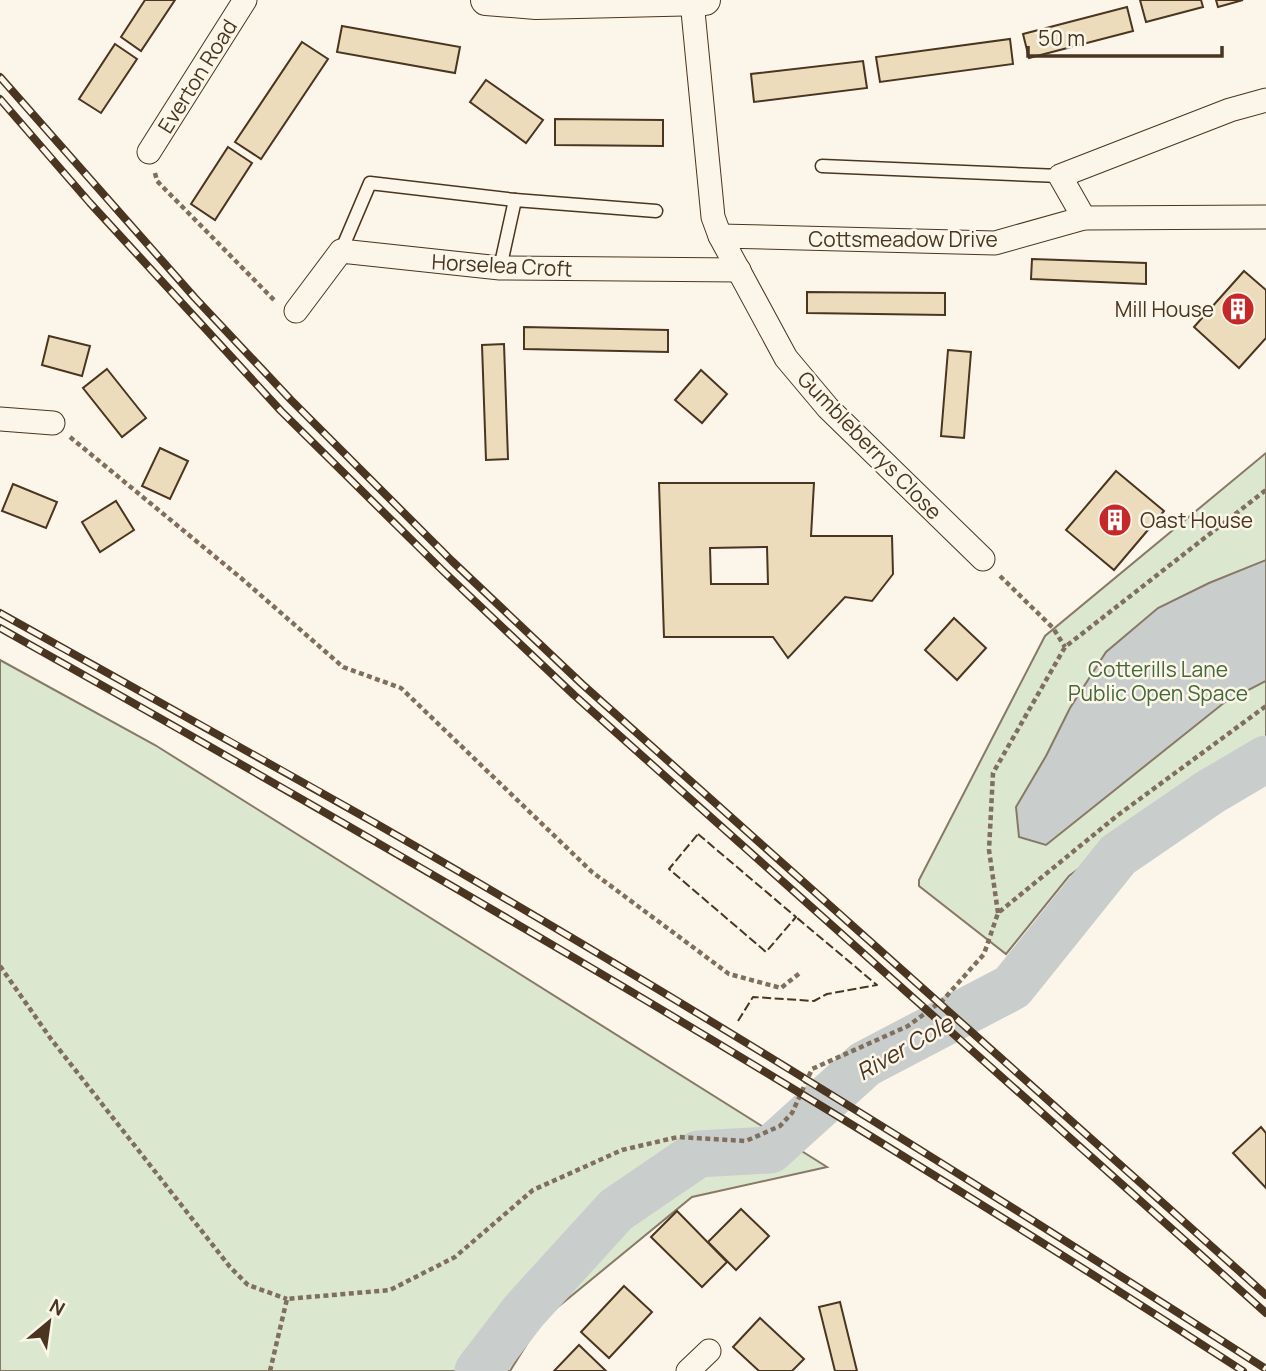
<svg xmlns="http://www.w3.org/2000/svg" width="1266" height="1371" font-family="Manrope,sans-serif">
<rect width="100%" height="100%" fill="#fbf6e9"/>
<g fill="#dce7d0" stroke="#887966" stroke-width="2">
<polygon points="1266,453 1266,738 1178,794 1069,876 1006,954 919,886 919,880 1045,636"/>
<polygon points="0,660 155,745 827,1167 692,1197 542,1320 510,1371 0,1371"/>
</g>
<polygon fill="#c9cecd" stroke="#887966" stroke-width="2" points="1266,560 1266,681 1225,702 1046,845 1019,837 1016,807 1046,756 1070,708 1106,652 1158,608 1209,583"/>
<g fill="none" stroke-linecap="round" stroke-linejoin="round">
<polyline stroke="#c9cecd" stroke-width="47" points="478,1371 524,1311 616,1210 698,1154 770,1150 865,1064 1012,987 1118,855 1210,792 1266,759"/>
</g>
<g fill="#ecdcbc" stroke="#4a3520" stroke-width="2" fill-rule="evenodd">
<polygon points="145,0 175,0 141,51 121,37"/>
<polygon points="1140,0 1201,0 1203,7 1146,22"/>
<polygon points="1216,0 1243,0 1218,7"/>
<polygon points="1127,7 1133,31 1029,58 1023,34"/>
<polygon points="342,26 460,47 455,73 337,52"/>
<polygon points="1010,39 1013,64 880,82 876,57"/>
<polygon points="302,42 328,59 261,159 235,142"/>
<polygon points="115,44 137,59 101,113 79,99"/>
<polygon points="863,61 867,88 754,102 751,74"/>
<polygon points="486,80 543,120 526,143 470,102"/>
<polygon points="555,119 663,120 663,146 555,145"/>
<polygon points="228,147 252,163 215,220 191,204"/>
<polygon points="1032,259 1146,263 1146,284 1031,279"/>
<polygon points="1244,271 1266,290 1266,338 1239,368 1194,327"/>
<polygon points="807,292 945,293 945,315 807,313"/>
<polygon points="524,327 668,330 668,352 524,349"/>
<polygon points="49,336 90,346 82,376 42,365"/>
<polygon points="504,344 508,459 486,460 482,345"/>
<polygon points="948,350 971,352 964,438 941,436"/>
<polygon points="107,369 146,418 122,437 83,388"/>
<polygon points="701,370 727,394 702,423 675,400"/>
<polygon points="160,448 188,461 170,499 142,486"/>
<polygon points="1116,471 1164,511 1114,570 1066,530"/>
<path d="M659,483H814L811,536H892L893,574L872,601L845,597L788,658L773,637H664ZM767,547L768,584H711L710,548Z"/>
<polygon points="13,484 57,502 46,528 2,511"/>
<polygon points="116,501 134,530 100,552 82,522"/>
<polygon points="954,618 986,648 957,680 925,650"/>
<polygon points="1261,1127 1266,1133 1266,1188 1233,1153"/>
<polygon points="741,1209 769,1236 736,1270 708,1242"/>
<polygon points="677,1211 727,1262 702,1287 651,1237"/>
<polygon points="624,1286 652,1312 609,1358 581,1332"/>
<polygon points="840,1302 857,1371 835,1371 819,1307"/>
<polygon points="760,1318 804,1359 792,1371 759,1371 733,1347"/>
<polygon points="579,1345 606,1371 554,1371"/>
</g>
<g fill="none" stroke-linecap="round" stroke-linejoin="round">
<defs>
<g id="service">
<polyline points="822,166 1060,176"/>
<polyline points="341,251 370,183 515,200"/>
<polyline points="500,268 515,200 656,211"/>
</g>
<g id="minor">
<polyline points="692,1 713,217 720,236 786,358 828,408 983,559"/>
<polyline points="149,152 245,0"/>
<polyline points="1084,218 1060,176 1230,110 1266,100"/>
<polyline points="720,236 995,243 1084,218 1266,217"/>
<polyline points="296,311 341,251 500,268 739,270"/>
<polyline points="0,419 53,423"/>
<polyline points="688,1371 709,1351"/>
</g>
<polyline id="tertiary" points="486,0 536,4 705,0"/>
</defs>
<use href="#service" stroke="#4a3520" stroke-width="15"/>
<use href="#minor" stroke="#4a3520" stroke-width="25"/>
<use href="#tertiary" stroke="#4a3520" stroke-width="32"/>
<g stroke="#7f6f5c" stroke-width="4.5" stroke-dasharray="5 3.5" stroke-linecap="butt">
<polyline points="155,173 157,181 275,301"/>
<polyline points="70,437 241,578 343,667 401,688 592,872 729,974 781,988 801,972"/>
<polyline points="1000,576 1053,628 1065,647"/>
<polyline points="998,913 989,850 993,773 1065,647 1266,490"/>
<polyline points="0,966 51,1039 230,1267 248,1285 287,1299"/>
<polyline points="270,1371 287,1299 390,1290 455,1257 533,1190 622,1150 678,1137 746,1141 780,1126 792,1113 812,1069 908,1026 943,1000 984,954 998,913 1118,815 1266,706"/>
</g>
<use href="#service" stroke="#fbf6e9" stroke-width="12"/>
<use href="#minor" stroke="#fbf6e9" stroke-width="23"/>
<use href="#tertiary" stroke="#fbf6e9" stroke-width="30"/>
<defs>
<g id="rail">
<polyline points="0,77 195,298 291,400 452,561 582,684 1266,1295"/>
<polyline points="0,99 90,203 281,411 442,570 574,695 1266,1313"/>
<path d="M0,613C125,683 250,752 375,823C677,996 973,1181 1266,1369"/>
<path d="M0,628C421,864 838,1108 1243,1371"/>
</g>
</defs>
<use href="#rail" stroke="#4a3520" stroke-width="8"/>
<use href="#rail" stroke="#fbf6e9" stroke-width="5" stroke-dasharray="16" stroke-linecap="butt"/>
<g stroke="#4a3520" stroke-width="2" stroke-dasharray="9 3.5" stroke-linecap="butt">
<polygon points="698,834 796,917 766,952 669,869"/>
<polyline points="738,1021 753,997 814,1001 827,994 877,985 796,917"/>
</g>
</g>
<defs>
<symbol id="building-disc" viewBox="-11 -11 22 22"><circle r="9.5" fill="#c62828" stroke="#fbf6e9"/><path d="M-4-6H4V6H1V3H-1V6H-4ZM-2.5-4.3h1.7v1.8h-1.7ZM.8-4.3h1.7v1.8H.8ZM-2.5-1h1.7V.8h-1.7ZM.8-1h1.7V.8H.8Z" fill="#fff"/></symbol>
</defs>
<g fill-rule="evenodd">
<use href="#building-disc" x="1219" y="290" width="38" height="38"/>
<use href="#building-disc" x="1096" y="501" width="38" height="38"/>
</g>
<g text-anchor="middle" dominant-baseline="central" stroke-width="5" stroke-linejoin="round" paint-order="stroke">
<g font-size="21" fill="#4a3520" stroke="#fbf6e9">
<text transform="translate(197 76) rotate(-58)">Everton Road</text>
<text x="903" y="239">Cottsmeadow Drive</text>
<text transform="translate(502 265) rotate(3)">Horselea Croft</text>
<text transform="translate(870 445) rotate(46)">Gumbleberrys Close</text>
</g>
<g font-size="21" fill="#4a3520" stroke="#fbf6e9" text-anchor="end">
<text x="1214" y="309">Mill House</text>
<text x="1140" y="520" text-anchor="start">Oast House</text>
</g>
<g font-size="21" fill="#436837" stroke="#fbf6e9">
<text x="1158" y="669">Cotterills Lane<tspan x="1158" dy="24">Public Open Space</tspan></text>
</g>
<g font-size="23" font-style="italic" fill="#4a3520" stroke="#fbf6e9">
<text transform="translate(904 1047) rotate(-30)">River Cole</text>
</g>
</g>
<g transform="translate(49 1322) rotate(29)" stroke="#fbf6e9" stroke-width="5" paint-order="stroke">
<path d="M0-5L12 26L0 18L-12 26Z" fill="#4a3520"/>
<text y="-10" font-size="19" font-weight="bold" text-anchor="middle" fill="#4a3520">N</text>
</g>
<path d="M1028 46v10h194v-10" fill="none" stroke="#4a3520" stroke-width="3.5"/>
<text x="1038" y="46" font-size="21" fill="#4a3520" stroke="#fbf6e9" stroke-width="5" paint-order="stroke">50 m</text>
</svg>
